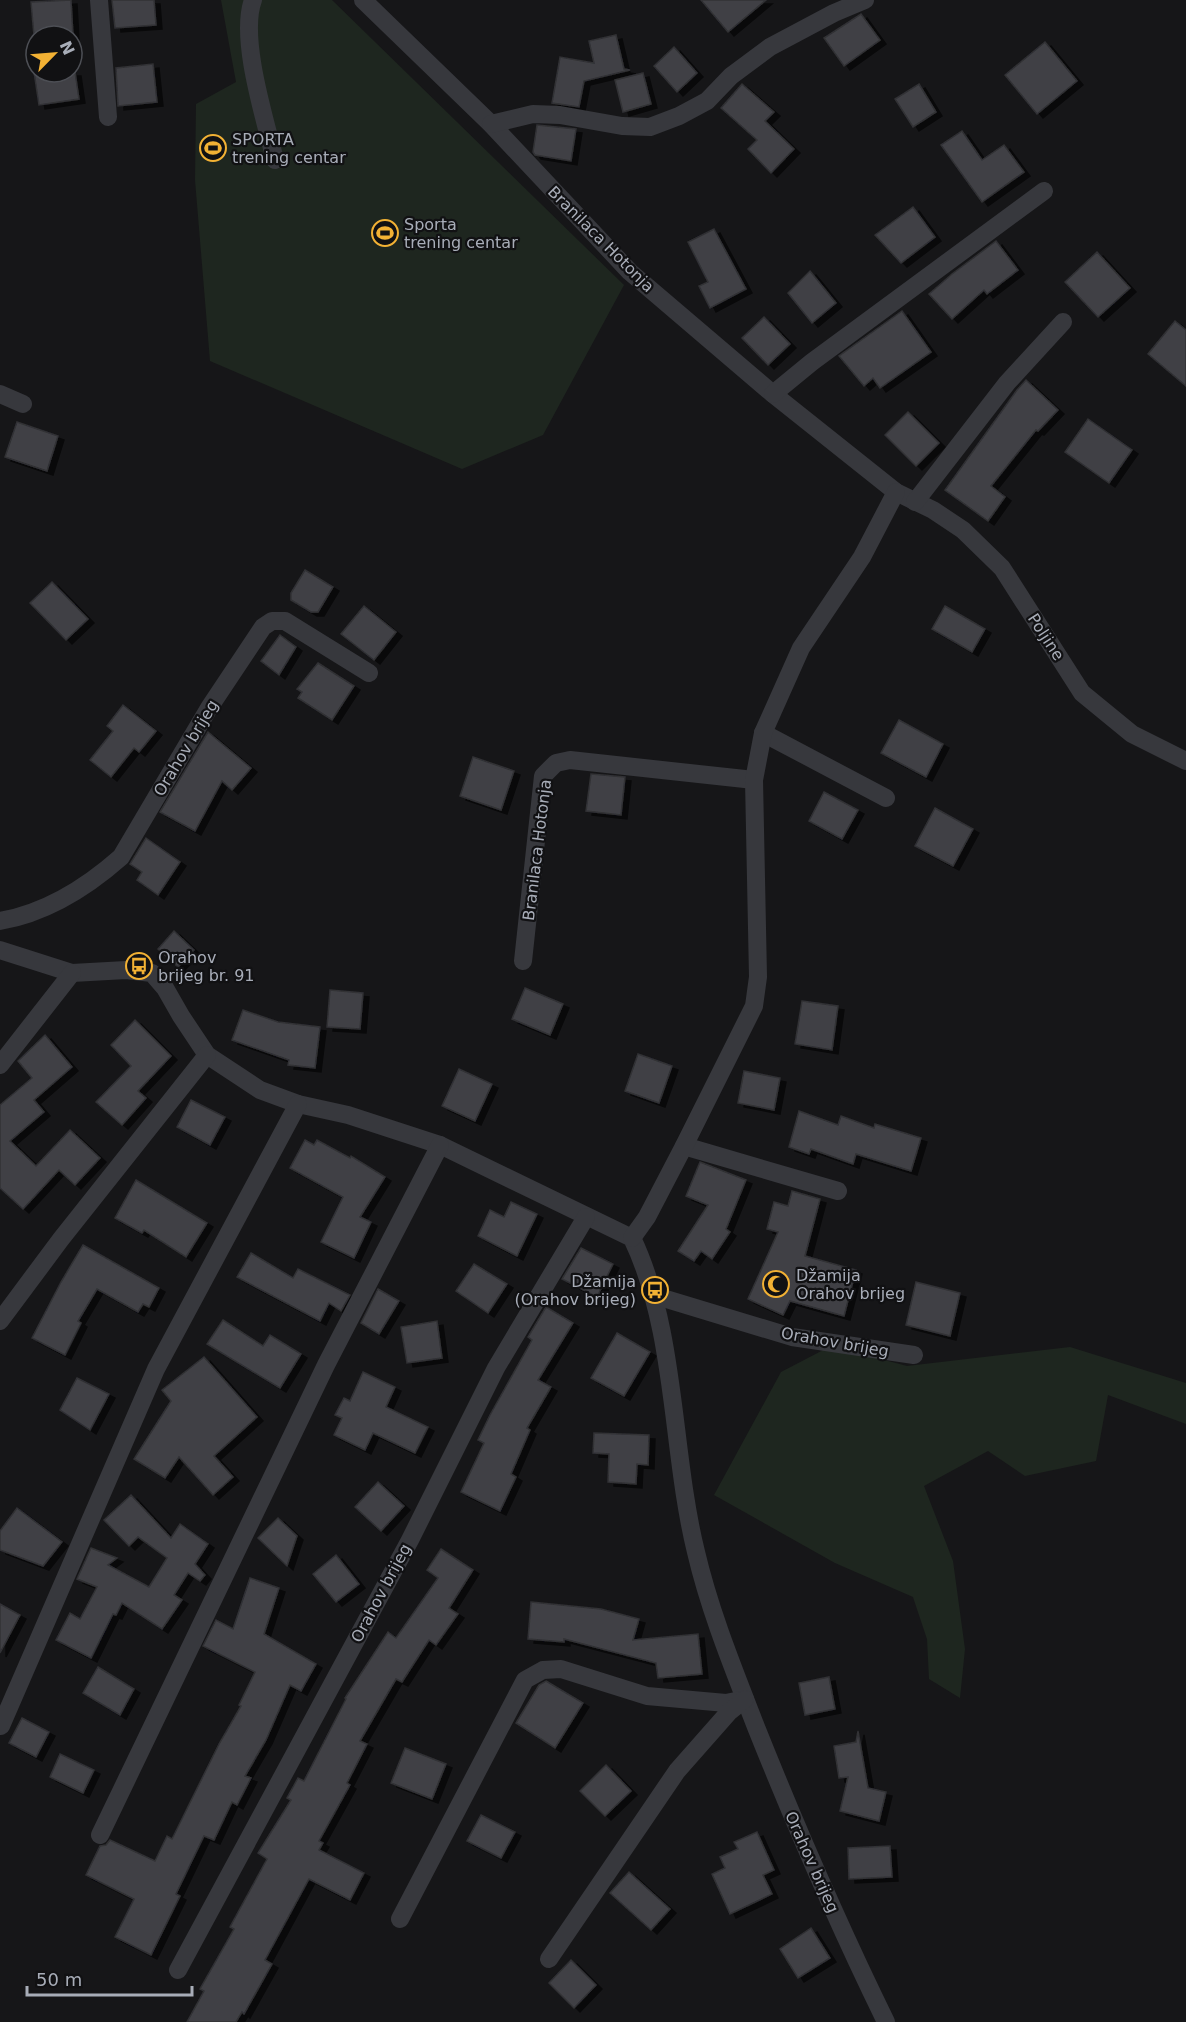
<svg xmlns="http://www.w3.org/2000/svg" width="1186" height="2022" font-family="'DejaVu Sans',sans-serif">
<defs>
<filter id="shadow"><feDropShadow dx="6" dy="4" stdDeviation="0" flood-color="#0009"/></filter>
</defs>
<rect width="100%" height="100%" fill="#161618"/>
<g fill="#1e261f">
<polygon points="221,0 332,0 624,285 543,435 462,469 210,361 195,180 196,104 236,82"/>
<polygon points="831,1346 907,1366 1070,1347 1186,1383 1186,1424 1108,1395 1096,1461 1025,1476 988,1451 924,1486 953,1561 965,1649 960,1698 929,1679 927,1639 913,1597 835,1563 714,1495 781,1372"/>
</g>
<g fill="#404145" stroke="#303034" stroke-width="1.5" filter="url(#shadow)">
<polygon points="71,0 73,36 34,36 31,2"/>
<polygon points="112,0 154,0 156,25 115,28"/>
<polygon points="701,0 766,0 728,32"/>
<polygon points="861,14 880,40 844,66 824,38"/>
<polygon points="616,35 624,69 630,70 584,81 579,107 552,103 560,57 594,63 589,41"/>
<polygon points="1045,42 1077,81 1037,114 1005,75"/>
<polygon points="674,47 697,73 677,92 654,66"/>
<polygon points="153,64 157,102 118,106 116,68"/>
<polygon points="34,72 75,72 79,99 39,105"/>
<polygon points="643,73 651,104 623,112 615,80"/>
<polygon points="742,84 774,112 765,121 794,149 771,173 748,149 757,140 721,108"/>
<polygon points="919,84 936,112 913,127 895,99"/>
<polygon points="537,125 576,129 571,161 535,155 533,152"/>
<polygon points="962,131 982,160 1004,145 1024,172 982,202 941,145"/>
<polygon points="913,207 935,237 901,263 875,235"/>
<polygon points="714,229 746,289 710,308 699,286 708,282 688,242"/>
<polygon points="996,241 1018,270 987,294 984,290 952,319 929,294 952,274"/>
<polygon points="1097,252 1130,288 1098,317 1065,282"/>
<polygon points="810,271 836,303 812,323 788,293"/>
<polygon points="902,311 931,352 880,388 873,378 864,386 839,356"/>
<polygon points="764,317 790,344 768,365 742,338"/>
<polygon points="1175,321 1186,330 1186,386 1148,354"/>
<polygon points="1026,380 1058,410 1038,431 1036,430 991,486 1005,497 988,521 945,490 1017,390"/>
<polygon points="908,412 939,443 916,466 885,435"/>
<polygon points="1088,419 1132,450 1109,483 1065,452"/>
<polygon points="17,422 58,436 47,471 5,457"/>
<polygon points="305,570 333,587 318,612 311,612 291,600 291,593"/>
<polygon points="52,582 88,619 66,640 30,603"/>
<polygon points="364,606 396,632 374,660 341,634"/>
<polygon points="945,606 985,629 972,652 932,629"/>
<polygon points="280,635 296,647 279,675 261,661"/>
<polygon points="318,663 354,686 332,720 298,698 302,692 297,689"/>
<polygon points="123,705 156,731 139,752 134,748 111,777 90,760 113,731 107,726"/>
<polygon points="899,720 943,744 926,777 881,753"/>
<polygon points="208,732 251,768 232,790 222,781 195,831 160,812"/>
<polygon points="473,757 514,771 501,810 460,796"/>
<polygon points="591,774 625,777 621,815 586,811"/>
<polygon points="824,792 858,810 842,839 809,821"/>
<polygon points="935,808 973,829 953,866 915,846"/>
<polygon points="146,838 180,862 158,895 137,880 142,872 130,864"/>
<polygon points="174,931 194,950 178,967 158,949"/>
<polygon points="525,988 563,1004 550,1035 512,1019"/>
<polygon points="330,990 363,993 360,1029 327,1027"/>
<polygon points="802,1001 838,1006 832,1050 795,1044"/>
<polygon points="243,1010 278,1022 320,1027 315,1068 288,1065 289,1060 232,1040"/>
<polygon points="135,1020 171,1056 138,1091 146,1098 122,1125 96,1102 131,1066 111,1045"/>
<polygon points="45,1035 72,1067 34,1100 44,1112 10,1141 36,1166 70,1130 100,1158 75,1185 59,1170 23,1209 0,1188 0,1105 32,1078 18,1061"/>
<polygon points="638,1054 672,1066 659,1103 625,1091"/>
<polygon points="459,1069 492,1084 475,1121 442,1106"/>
<polygon points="744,1071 780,1078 774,1110 738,1103"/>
<polygon points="191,1100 225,1117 210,1145 177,1127"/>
<polygon points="799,1111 838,1125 841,1116 874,1128 875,1124 921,1138 911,1171 856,1154 853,1164 811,1149 809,1154 789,1147"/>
<polygon points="305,1140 314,1145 317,1140 350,1158 351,1156 385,1177 360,1217 371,1222 354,1258 321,1242 343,1197 290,1168"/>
<polygon points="700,1162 746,1180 726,1229 730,1232 712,1259 701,1251 694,1261 678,1251 708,1205 686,1196"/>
<polygon points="136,1180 207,1223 186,1257 144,1230 142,1233 115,1218"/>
<polygon points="792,1191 820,1199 805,1256 856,1270 844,1316 790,1301 783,1315 748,1299 778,1232 767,1229 774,1202 788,1206"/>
<polygon points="511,1202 537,1214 517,1256 478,1236 490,1210 504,1217"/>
<polygon points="83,1245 159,1288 149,1307 143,1304 138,1312 97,1289 78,1321 81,1323 65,1355 32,1338 61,1282"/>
<polygon points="581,1248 613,1264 597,1297 562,1279"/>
<polygon points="251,1253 293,1278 298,1269 350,1295 341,1311 329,1303 320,1321 237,1277"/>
<polygon points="474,1264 507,1284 488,1313 456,1291"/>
<polygon points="916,1282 960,1293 950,1336 906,1325"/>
<polygon points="378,1289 399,1301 379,1334 361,1323"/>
<polygon points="546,1307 573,1323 538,1380 551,1387 527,1428 530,1430 511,1474 516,1477 500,1511 461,1492 484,1443 478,1440 490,1415 532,1340 528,1337"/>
<polygon points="223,1320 263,1346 270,1335 301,1354 280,1388 207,1344"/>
<polygon points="437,1321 442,1358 407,1363 401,1327"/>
<polygon points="617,1333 650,1352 624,1396 591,1378"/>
<polygon points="204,1357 257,1417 214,1456 233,1477 213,1495 179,1457 165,1478 134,1459 171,1401 162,1390"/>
<polygon points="363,1372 395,1387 386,1407 428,1427 415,1453 373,1433 365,1450 334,1435 342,1418 335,1415 344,1398 350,1401"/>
<polygon points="77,1378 109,1394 90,1430 60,1410"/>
<polygon points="594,1433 649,1435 648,1465 637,1464 636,1484 608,1482 609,1454 593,1453"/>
<polygon points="378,1482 404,1506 381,1531 355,1507"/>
<polygon points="131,1495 171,1538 180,1524 208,1544 195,1564 205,1575 200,1581 188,1573 174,1595 182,1600 162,1629 122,1603 116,1615 113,1614 91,1658 56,1640 70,1613 80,1619 97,1587 77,1579 91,1548 117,1558 108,1565 149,1587 167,1558 138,1537 129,1546 104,1520"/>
<polygon points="17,1508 62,1542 43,1566 0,1550 0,1531"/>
<polygon points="278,1518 297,1536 287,1566 258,1538"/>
<polygon points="441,1549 473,1570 449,1608 458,1614 436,1645 429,1640 402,1682 396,1679 360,1741 367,1744 347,1783 350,1785 319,1841 323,1843 319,1850 364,1873 350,1900 309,1879 265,1960 272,1964 244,2014 242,2012 236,2022 187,2022 204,1991 200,1989 234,1929 230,1927 267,1859 258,1853 291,1800 287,1798 298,1778 304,1781 346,1699 345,1698 388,1632 396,1638 438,1578 427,1570"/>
<polygon points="336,1555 359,1584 336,1602 313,1574"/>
<polygon points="250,1578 279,1588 264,1634 316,1664 301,1691 290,1685 266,1740 245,1776 251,1778 237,1805 232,1802 214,1840 204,1836 176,1894 180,1896 151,1955 115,1937 134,1899 86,1875 100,1846 106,1845 110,1840 155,1861 167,1836 172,1839 219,1744 241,1706 239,1705 255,1672 203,1646 216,1620 233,1629"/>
<polygon points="531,1602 601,1609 639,1619 633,1640 698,1634 702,1674 658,1678 656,1663 564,1639 564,1642 528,1639"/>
<polygon points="0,1604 20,1615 0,1653"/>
<polygon points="98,1667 134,1689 120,1715 83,1693"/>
<polygon points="829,1677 835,1709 805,1715 799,1683"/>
<polygon points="546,1681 583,1703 555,1748 516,1723 539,1685"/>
<polygon points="22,1718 49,1732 36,1757 9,1743"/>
<polygon points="858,1731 868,1788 886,1792 879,1821 840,1811 848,1777 839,1778 834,1746 856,1742"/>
<polygon points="405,1748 446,1764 432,1799 391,1783"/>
<polygon points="60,1754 94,1770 83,1793 50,1777"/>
<polygon points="606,1765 631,1791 605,1816 580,1791"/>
<polygon points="481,1815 515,1832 501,1858 467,1841"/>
<polygon points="757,1832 774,1870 763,1875 772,1894 730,1914 712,1874 725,1868 720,1857 738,1849 734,1842"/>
<polygon points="890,1846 892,1877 849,1879 848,1848"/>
<polygon points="629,1872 670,1909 651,1930 610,1893"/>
<polygon points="811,1928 830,1958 798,1978 780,1949"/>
<polygon points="571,1960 596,1985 574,2008 549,1983"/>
</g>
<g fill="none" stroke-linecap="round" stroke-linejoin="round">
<g stroke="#37383d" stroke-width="18">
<polyline points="99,0 108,117"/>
<path d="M253,0C239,38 265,119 275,160"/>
<polyline points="363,0 491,124 630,272 773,394 896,492 933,510 963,530 1002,568 1082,693 1132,734 1186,761"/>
<polyline points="491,124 533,114 560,115 622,126 650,127 679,116 707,101 731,76 770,47 834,13 865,0"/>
<polyline points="0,394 23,404"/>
<polyline points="773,394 812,362 1044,191"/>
<polyline points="915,502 1007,383 1063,322"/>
<polyline points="763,733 886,798"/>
<path d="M0,921C46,913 86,888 121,857L209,708L263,627L272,621H285L369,673"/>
<path d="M0,950L72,973L126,970L152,973L165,988L181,1016L207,1055L260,1090L298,1104L348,1115L440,1145L632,1238C677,1332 671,1451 696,1552C710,1612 734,1670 756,1727C796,1827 839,1926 886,2022"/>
<polyline points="523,961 543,776 556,763 570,760 754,780"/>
<polyline points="0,1065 72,973"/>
<polyline points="684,1146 838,1191"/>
<polyline points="632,1238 647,1217 684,1146 754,1006 758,977 754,780 763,733 801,648 862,557 896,492"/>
<polyline points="653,1295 792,1337 914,1355"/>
<polyline points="0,1321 61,1239 207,1055"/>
<polyline points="1,1726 156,1369 298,1104"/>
<polyline points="100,1835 326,1365 440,1145"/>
<polyline points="400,1919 525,1680 543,1670 561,1669 647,1696 726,1703 745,1699"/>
<polyline points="549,1959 677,1771 729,1712 744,1700"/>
<polyline points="178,1970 410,1540 496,1368 586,1217"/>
</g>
</g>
<defs>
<symbol id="stadium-ring" viewBox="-11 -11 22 22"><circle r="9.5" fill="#111113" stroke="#f2b134" stroke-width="1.5"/><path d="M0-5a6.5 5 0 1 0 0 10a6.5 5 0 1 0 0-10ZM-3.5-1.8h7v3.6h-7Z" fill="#f2b134"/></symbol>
<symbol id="bus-ring" viewBox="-11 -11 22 22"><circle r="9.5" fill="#111113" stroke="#f2b134" stroke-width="1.5"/><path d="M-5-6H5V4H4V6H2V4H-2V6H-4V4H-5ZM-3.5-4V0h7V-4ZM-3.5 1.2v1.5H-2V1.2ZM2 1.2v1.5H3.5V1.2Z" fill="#f2b134"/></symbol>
<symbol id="mosque-ring" viewBox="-11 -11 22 22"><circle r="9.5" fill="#111113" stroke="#f2b134" stroke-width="1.5"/><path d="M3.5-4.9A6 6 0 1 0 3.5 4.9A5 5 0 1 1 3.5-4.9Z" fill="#f2b134"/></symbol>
</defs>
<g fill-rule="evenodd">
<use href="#stadium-ring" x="198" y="133" width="30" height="30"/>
<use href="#stadium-ring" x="370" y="218" width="30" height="30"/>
<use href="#bus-ring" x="124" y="951" width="30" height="30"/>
<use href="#mosque-ring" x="761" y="1269" width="30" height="30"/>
<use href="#bus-ring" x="640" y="1275" width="30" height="30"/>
</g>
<g text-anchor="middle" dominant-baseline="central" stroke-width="4.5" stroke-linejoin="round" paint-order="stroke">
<g font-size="16" fill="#a8adb8" stroke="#111113" text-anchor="start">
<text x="232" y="139">SPORTA<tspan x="232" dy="18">trening centar</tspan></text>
<text x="404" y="224">Sporta<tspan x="404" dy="18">trening centar</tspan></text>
<text x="158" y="957">Orahov<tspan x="158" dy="18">brijeg br. 91</tspan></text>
<text x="796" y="1275">Džamija<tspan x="796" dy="18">Orahov brijeg</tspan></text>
<text x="636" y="1281" text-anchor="end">Džamija<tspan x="636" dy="18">(Orahov brijeg)</tspan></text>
</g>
<g font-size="16" fill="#a8adb8" stroke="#111113">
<text transform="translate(601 239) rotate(45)">Branilaca Hotonja</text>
<text transform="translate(1046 637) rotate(57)">Poljine</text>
<text transform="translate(186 748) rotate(-59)">Orahov brijeg</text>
<text transform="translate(537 850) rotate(-83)">Branilaca Hotonja</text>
<text transform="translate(835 1342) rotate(10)">Orahov brijeg</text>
<text transform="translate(381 1593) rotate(-62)">Orahov brijeg</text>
<text transform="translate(812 1862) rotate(66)">Orahov brijeg</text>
</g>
</g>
<g transform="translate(54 54) rotate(65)"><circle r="28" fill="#111113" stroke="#4d4f55" stroke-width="1.5"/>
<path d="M0-4.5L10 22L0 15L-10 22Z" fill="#f2b134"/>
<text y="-9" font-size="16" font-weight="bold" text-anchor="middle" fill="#a8adb8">N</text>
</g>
<path d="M27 1986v9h165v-9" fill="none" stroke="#a8adb8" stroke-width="3"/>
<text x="36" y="1986" font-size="18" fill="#a8adb8" stroke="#111113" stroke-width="4.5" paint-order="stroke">50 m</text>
</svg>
